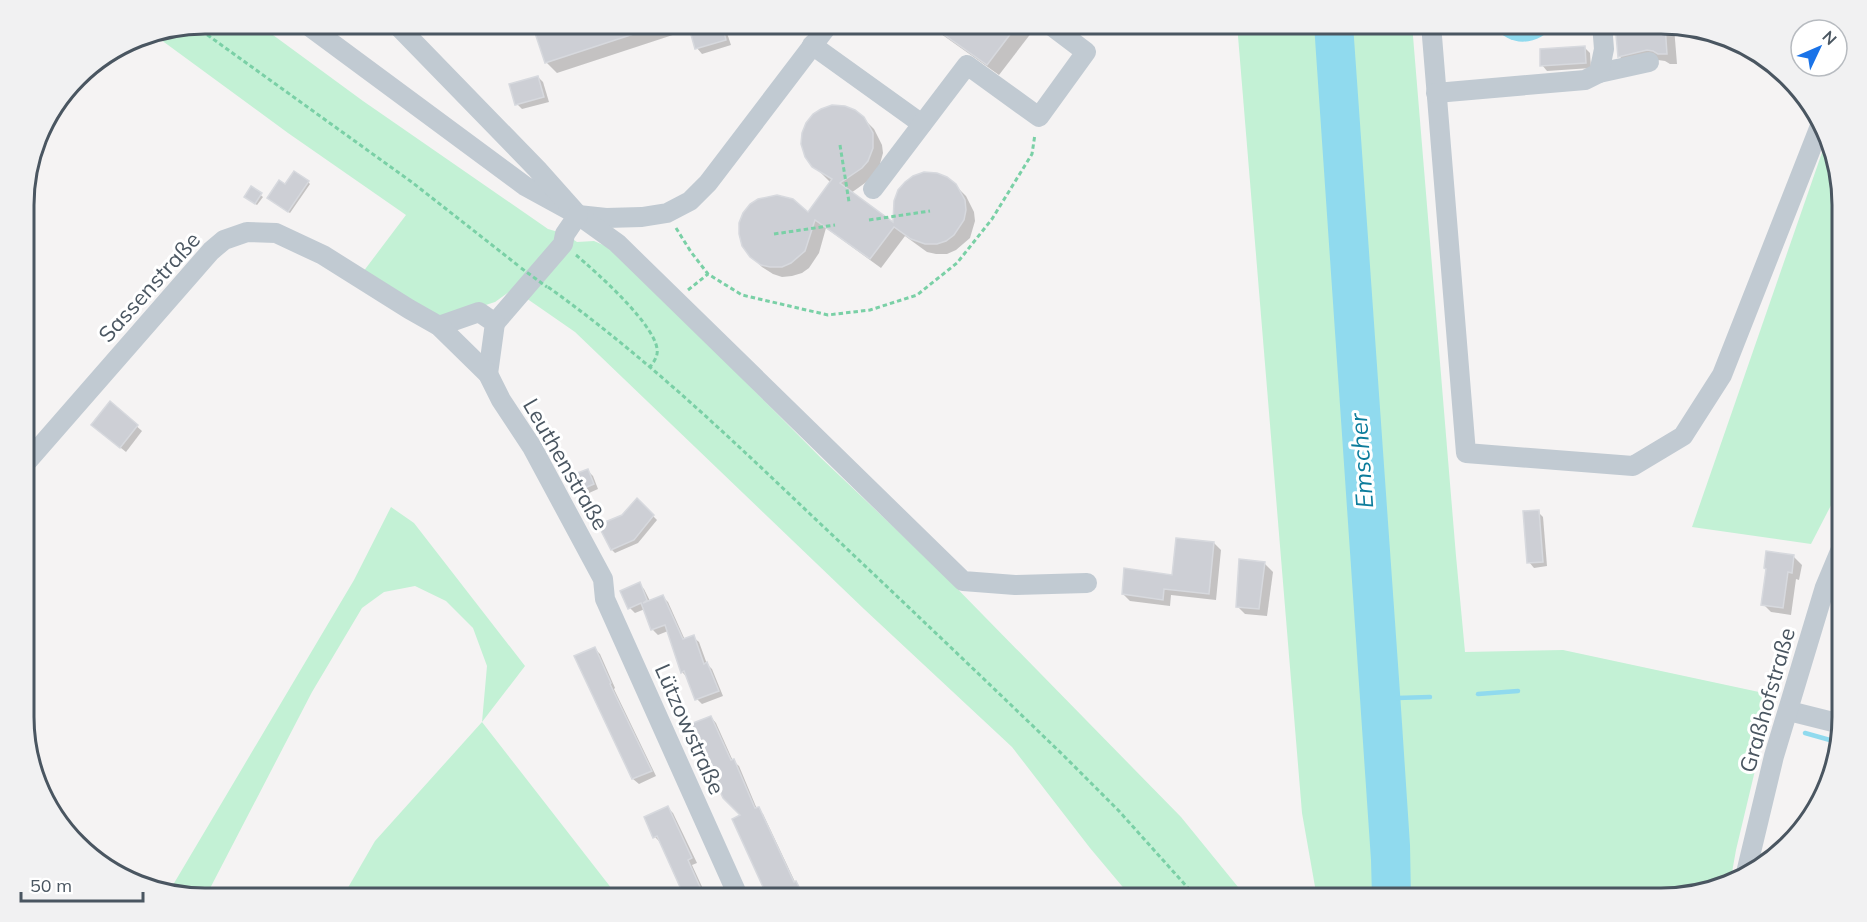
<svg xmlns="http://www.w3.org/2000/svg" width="1867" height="922" font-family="Mulish,sans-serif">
<rect width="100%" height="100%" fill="#f5f3f3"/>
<g fill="#c3f1d5">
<polygon points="205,24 258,24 363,101 548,229 565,234 577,242 594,241 615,250 821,458 938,569 1181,817 1247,898 1132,898 1090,848 1012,747 864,609 575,332 513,289 495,302 461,313 442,316 420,309 363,272 406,215 288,133 153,34"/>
<polygon points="1237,24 1412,24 1456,556 1465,652 1563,650 1773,695 1736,850 1731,878 1673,898 1317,898 1302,813"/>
<polygon points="1826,141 1841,182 1842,484 1811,544 1692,527"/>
<polygon points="391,507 414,523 525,666 482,722 619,898 342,898 375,841 482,722 487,666 473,628 446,601 415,586 384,592 362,608 312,692 205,898 170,890 354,580"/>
</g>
<g fill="#90daee">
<polygon points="1314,24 1353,24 1400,693 1410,845 1411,898 1372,898 1371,860"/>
<path d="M1493,24H1555C1540,46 1508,49 1493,24Z"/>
</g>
<g fill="#0003">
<polygon points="533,24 724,24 731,45 702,54 697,48 691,29 557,73 546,62"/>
<polygon points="927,24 1031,24 1035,28 999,75"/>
<polygon points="1617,24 1662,24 1674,27 1677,64 1670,64 1665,61 1658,60 1630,66 1619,56"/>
<polygon points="1585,48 1590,53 1591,68 1547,71 1542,65"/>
<polygon points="538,77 543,82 549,102 522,109 517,104"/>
<polygon points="863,118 874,129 882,145 883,153 878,171 872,178 851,193 894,224 955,185 966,196 974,212 975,221 970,238 956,250 947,254 936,254 927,252 905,236 881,268 826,228 819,253 809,268 802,273 792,276 782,277 773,274 762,267 751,256 808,214 831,183 809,161"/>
<polygon points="308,182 310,184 290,213 271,200 286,186"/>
<polygon points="252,188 263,197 257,205 248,199"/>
<polygon points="110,403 142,431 126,452 99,430"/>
<polygon points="587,470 593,476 598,489 580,497 575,492"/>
<polygon points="637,500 657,520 638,543 615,553 612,550 623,517"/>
<polygon points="1538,512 1543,517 1547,566 1534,568 1529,562"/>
<polygon points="1214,543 1221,550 1216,600 1171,595 1170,606 1130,601 1123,594 1173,577"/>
<polygon points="1793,556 1802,565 1799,580 1796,579 1791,615 1771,612 1763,604"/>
<polygon points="1264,563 1273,572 1267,616 1245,614 1237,606"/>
<polygon points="639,584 644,589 650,601 663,597 668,602 685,640 693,637 699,642 707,664 712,669 723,696 702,704 697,699 688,678 682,672 668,631 658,635 653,630 645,609 635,613 630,608"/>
<polygon points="595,649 600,654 615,688 614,689 656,776 639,784 633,779 576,657"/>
<polygon points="711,717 716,723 733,761 739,766 757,809 763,814 796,884 806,898 770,898"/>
<polygon points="668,808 673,813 697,863 692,865 704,891 705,890 712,898 686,898 660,842 655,837"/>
<polygon points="1021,892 1030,898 1017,898"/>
</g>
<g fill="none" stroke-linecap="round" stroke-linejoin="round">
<g stroke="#90daee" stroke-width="4.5">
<polyline points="1478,694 1518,691"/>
<polyline points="1397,698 1430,697"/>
<polyline points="1805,733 1837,742"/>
</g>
</g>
<g fill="#cdcfd5" stroke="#d7d9de" stroke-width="1.5">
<polygon points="532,24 654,24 655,27 545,63"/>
<polygon points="688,24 722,24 726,40 695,49"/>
<polygon points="929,24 1018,24 987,65"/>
<polygon points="1615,24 1665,25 1667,54 1658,54 1653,51 1647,50 1618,57"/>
<polygon points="1585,46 1586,63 1540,66 1540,49"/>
<polygon points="538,76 544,97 515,105 509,84"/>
<polygon points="832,105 845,106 855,110 864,117 873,133 873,148 868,161 862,168 840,183 893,222 894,201 898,190 905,182 913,176 924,172 937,173 947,177 956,184 965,200 966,210 964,220 954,235 946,241 937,244 925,244 911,239 894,227 870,259 815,220 805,251 791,263 782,267 770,267 761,265 750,257 742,246 739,234 739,223 743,213 750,204 758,199 777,195 793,199 808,212 832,179 812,167 805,157 801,144 802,133 806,123 813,114 821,109"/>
<polygon points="294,171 309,181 288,212 267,198 279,180 285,184"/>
<polygon points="251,186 262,193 255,204 244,197"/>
<polygon points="110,401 138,425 120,448 91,425"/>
<polygon points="588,469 594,484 573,493 567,477"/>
<polygon points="637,498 654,515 634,540 611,550 598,525 622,515"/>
<polygon points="1539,510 1543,562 1527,563 1523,511"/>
<polygon points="1176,538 1214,542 1209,594 1164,589 1163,600 1122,594 1124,568 1172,575"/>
<polygon points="1766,551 1794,555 1792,573 1788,572 1783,608 1761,605 1766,569 1764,568"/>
<polygon points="1239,559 1265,562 1259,609 1236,607"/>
<polygon points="640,582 647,600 643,603 663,595 683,639 694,635 704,664 707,662 719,691 695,700 684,671 681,673 665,625 651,630 641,603 628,609 620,591"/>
<polygon points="595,647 611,683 610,684 652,771 632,779 574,656"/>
<polygon points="711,716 731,760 734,759 755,808 759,807 794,882 796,881 802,893 794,898 768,898 732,819 740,815 723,798 702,751 701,752 688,725"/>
<polygon points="668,806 692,858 688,860 705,898 685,898 657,836 653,838 644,817"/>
</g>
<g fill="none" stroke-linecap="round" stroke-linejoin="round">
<g stroke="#7ad0a6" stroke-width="3" stroke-dasharray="4.5 3" stroke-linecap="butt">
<polyline points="195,26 413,183 520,267"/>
<polyline points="840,145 849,202"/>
<polyline points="869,220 930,211"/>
<polyline points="676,228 691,252 708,274 742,295 828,315 870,310 917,295 957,263 992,219 1032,154 1035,134"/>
<polyline points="774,234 835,225"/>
<path d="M576,255C595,271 662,330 657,354C656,359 653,363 650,367"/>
<path d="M548,287C643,355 725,433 809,513C895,594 979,674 1063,755L1118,810L1197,898"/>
<polyline points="688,290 708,274"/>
</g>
<g stroke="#c1cad2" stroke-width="20">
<polyline points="306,24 525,186 578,215 606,218 642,217 667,213 690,201 708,183 829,24"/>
<polyline points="396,24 537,169 578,215 617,243 963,581 1015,585 1087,583"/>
<polyline points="1431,24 1466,453 1633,466 1683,436 1722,375 1820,126"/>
<polyline points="812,45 922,124"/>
<polyline points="1599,73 1649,62"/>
<polyline points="1436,93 1585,80 1599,73 1604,49 1602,24"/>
<polyline points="873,189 967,65 1039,117 1086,52 1049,24"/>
<polyline points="495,323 563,244 565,234 578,215"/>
<polyline points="439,326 479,312 495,323 488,374"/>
<polyline points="25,464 211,251 224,240 247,232 276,233 323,255 409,309 439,326 488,374 501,400 532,447 603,579 605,599 739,898"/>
<polyline points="1789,711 1841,724"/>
<polyline points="1746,873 1774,756 1825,587 1843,544"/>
</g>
<polyline stroke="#7ad0a6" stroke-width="3" stroke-dasharray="4.5 3" stroke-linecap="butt" points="521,268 547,287"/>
</g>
<g text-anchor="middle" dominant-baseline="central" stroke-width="6" stroke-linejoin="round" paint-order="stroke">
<g font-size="22" fill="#4a5661" stroke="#fff">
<text transform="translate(149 287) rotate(-48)">Sassenstraße</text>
<text transform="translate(566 464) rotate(60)">Leuthenstraße</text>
<text transform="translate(1767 700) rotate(-74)">Graßhofstraße</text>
<text transform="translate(690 729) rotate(66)">Lützowstraße</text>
</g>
<g font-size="24" font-style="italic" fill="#0c7c9b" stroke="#fff">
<text transform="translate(1361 461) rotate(-94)">Emscher</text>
</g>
</g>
<path d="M0 0H1867V922H0ZM205 34H1661A171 171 0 0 1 1832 205V717A171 171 0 0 1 1661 888H205A171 171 0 0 1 34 717V205A171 171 0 0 1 205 34Z" fill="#f1f1f2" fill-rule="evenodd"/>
<path fill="none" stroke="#4a5661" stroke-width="3" d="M205 34H1661A171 171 0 0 1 1832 205V717A171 171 0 0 1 1661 888H205A171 171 0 0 1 34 717V205A171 171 0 0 1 205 34Z"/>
<g transform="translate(1819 48) rotate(46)"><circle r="28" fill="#ffffff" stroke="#b7bbc0" stroke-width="1.5"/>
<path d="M0-4.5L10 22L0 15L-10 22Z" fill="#1a73e8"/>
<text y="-9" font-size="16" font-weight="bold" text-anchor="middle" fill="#4a5661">N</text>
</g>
<path d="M21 892v9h122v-9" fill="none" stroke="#4a5661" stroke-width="3"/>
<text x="30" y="892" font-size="18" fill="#4a5661" stroke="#ffffff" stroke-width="4.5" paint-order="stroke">50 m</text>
</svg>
